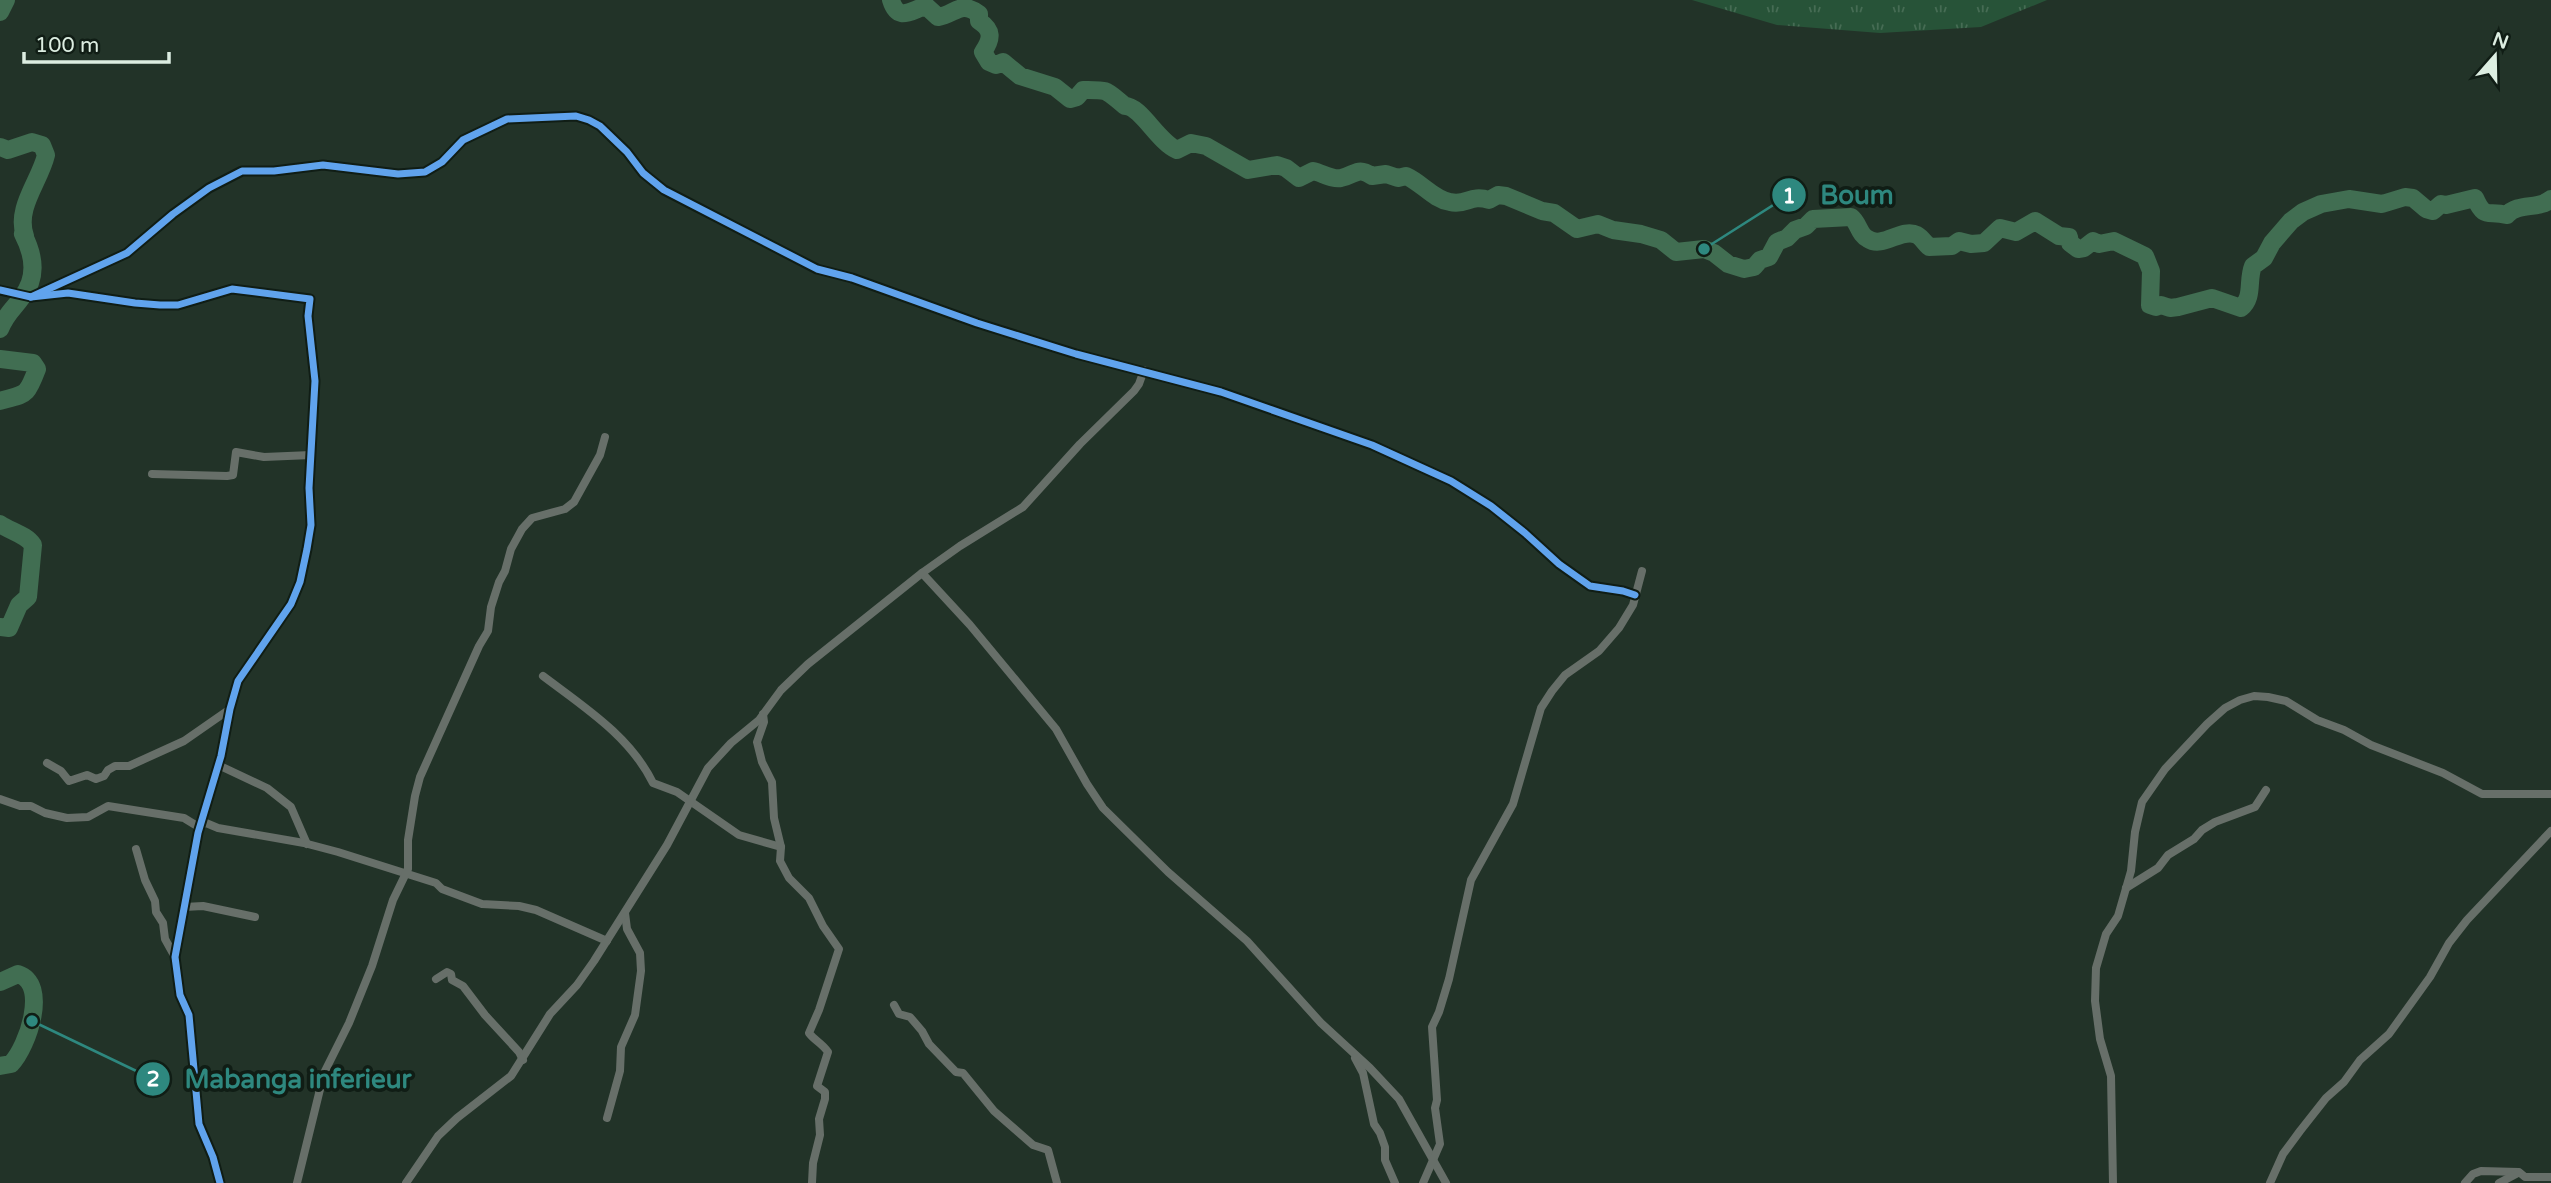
<svg xmlns="http://www.w3.org/2000/svg" width="2551" height="1183" font-family="'Varela Round',sans-serif">
<defs>
<pattern id="grass-tufts" width="24" height="20" patternUnits="userSpaceOnUse" patternTransform="scale(1.75)"><rect width="24" height="20" fill="#275338"/><path d="M3 7l-1-3M5 7V3M7 7l1-3M15 17l-1-3M17 17v-4M19 17l1-3" fill="none" stroke="#466c54"/></pattern>
</defs>
<rect width="100%" height="100%" fill="#223328"/>
<polygon fill="url(#grass-tufts)" points="1692,0 2047,0 1981,27 1880,33 1777,25"/>
<g fill="none" stroke-linecap="round" stroke-linejoin="round">
<g stroke="#416e52" stroke-width="18">
<path d="M891,0C898,23 911,10 926,6L938,17C956,14 960,0 979,14V21C993,30 992,39 983,52L989,62L996,65L1003,62L1020,76L1055,87L1070,99L1077,97L1083,90C1110,90 1104,89 1125,106C1141,106 1157,141 1177,150L1191,143L1206,146L1248,170L1277,165L1286,168L1299,178L1313,171C1322,173 1333,180 1341,178C1356,175 1357,166 1372,176L1386,174L1398,178L1406,176C1422,183 1433,199 1450,202C1467,206 1470,194 1489,200L1498,195L1506,196L1542,211L1554,213L1577,229L1598,224L1613,230L1641,234L1661,240L1676,252L1704,249L1714,253L1728,264L1744,269L1754,267L1760,260L1769,257L1777,242L1787,238L1795,230L1806,226L1813,219L1851,217C1859,223 1859,235 1868,239C1883,249 1902,227 1917,235C1921,237 1925,243 1929,247L1952,246L1959,241L1971,244L1984,243L2000,228L2016,232L2035,221L2059,236L2069,237L2070,243L2078,249L2084,248L2093,241L2099,244L2114,241L2145,256L2151,271L2150,305L2156,307L2161,305L2170,308L2178,307L2212,298L2241,308C2254,297 2247,281 2253,266L2264,258L2272,243L2291,221L2303,212L2321,204L2349,199L2382,204L2405,197L2413,198L2426,209L2433,211L2441,204L2446,205L2475,198C2485,220 2487,210 2507,215C2518,202 2539,210 2551,199"/>
<polyline points="0,12 6,0"/>
<path d="M0,147L8,150L32,142L42,145L46,155C40,181 15,208 25,236L23,234C34,255 38,277 22,297C13,310 7,312 0,329"/>
<path d="M0,359L33,363L37,369C26,398 26,393 0,401"/>
<path d="M0,524C10,531 27,535 33,545L28,597L19,605L9,628L0,627"/>
<path d="M0,982L18,974C49,984 28,1046 11,1064L0,1066"/>
</g>
<g stroke="#676f69" stroke-width="8">
<polyline points="0,290 31,297 68,293 135,303 160,305 178,305 232,289 310,299 308,316 315,381 309,488 311,525 307,549 300,582 291,604 238,681 230,709 221,756 198,833 175,957 180,995 189,1015 199,1124 213,1157 220,1183"/>
<polyline points="31,297 127,253 173,214 209,188 242,171 274,171 323,165 398,174 425,172 442,162 463,140 507,119 576,116 589,120 600,126 627,152 643,173 664,190 817,269 852,278 977,323 1076,354 1221,392 1372,445 1451,481 1491,506 1525,533 1559,564 1590,586 1623,591 1635,595"/>
<polyline points="152,474 227,476 233,475 236,452 264,457 311,455"/>
<polyline points="922,573 970,625 1056,729 1087,784 1103,808 1168,872 1247,941 1321,1023 1370,1068 1399,1099 1446,1183"/>
<path d="M543,676C584,707 630,736 653,783L677,792L739,835L781,847"/>
<path d="M763,714L764,722L757,742L762,762L772,782L774,818L781,847L780,861L789,878L809,898L823,926L839,949L819,1010L809,1033C815,1041 822,1043 828,1052L817,1086L825,1092V1099L819,1119L820,1135L813,1163L812,1183"/>
<polyline points="47,763 61,771 69,781 87,775 96,779 104,776 108,770 115,766 129,766 184,741 230,709"/>
<polyline points="218,765 267,788 291,807 307,844"/>
<polyline points="0,799 20,806 31,806 45,813 67,818 88,817 108,806 184,818 197,826 206,823 218,828 304,843 338,852 436,883 442,889 482,904 519,906 536,910 607,941"/>
<polyline points="136,849 145,880 155,901 156,912 163,923 165,939 175,957"/>
<polyline points="2126,888 2158,868 2168,855 2194,839 2202,830 2215,822 2255,807 2266,790"/>
<polyline points="184,907 203,906 255,917"/>
<polyline points="436,979 447,972 451,974 452,980 463,986 485,1015 519,1052 523,1060"/>
<polyline points="894,1005 899,1014 910,1017 922,1031 929,1044 956,1072 963,1073 994,1111 1033,1145 1048,1150 1057,1183"/>
<polyline points="1355,1058 1363,1073 1374,1124 1380,1133 1385,1147 1385,1160 1395,1183"/>
<polyline points="607,1118 620,1071 621,1047 635,1015 641,971 640,953 627,929 625,913"/>
<polyline points="297,1183 324,1073 349,1023 372,966 393,900 408,869 408,840 415,796 420,777 479,646 488,631 491,607 499,582 505,571 511,549 522,529 532,518 565,509 574,502 600,455 605,437"/>
<polyline points="406,1183 438,1136 457,1118 511,1076 550,1014 577,985 594,961 667,845 708,768 731,743 759,720 781,690 808,664 922,573 960,546 1023,507 1080,444 1134,391 1139,384 1144,370"/>
<polyline points="1423,1183 1440,1144 1435,1108 1437,1100 1432,1027 1439,1012 1449,979 1471,880 1513,804 1541,708 1552,691 1565,675 1599,651 1619,628 1633,605 1642,571"/>
<polyline points="2113,1183 2111,1076 2100,1039 2095,1001 2096,968 2106,934 2118,916 2131,871 2135,832 2142,802 2165,769 2207,724 2225,708 2240,700 2254,696 2268,697 2286,701 2317,720 2344,730 2371,745 2443,773 2482,794 2551,794"/>
<polyline points="2270,1183 2283,1154 2300,1131 2326,1098 2344,1082 2360,1060 2389,1034 2430,977 2449,943 2467,920 2551,831"/>
<polyline points="2465,1183 2473,1174 2481,1171 2519,1172 2525,1177 2551,1177"/>
<polyline points="2499,1183 2518,1173"/>
</g>
<defs>
<g id="cycleway">
<polyline points="0,290 31,297 68,293 135,303 160,305 178,305 232,289 310,299 308,316 315,381 309,488 311,525 307,549 300,582 291,604 238,681 230,709 221,756 198,833 175,957 180,995 189,1015 199,1124 213,1157 220,1183"/>
<polyline points="31,297 127,253 173,214 209,188 242,171 274,171 323,165 398,174 425,172 442,162 463,140 507,119 576,116 589,120 600,126 627,152 643,173 664,190 817,269 852,278 977,323 1076,354 1221,392 1372,445 1451,481 1491,506 1525,533 1559,564 1590,586 1623,591 1635,595"/>
</g>
</defs>
<use href="#cycleway" stroke="#101d15" stroke-width="11"/>
<use href="#cycleway" stroke="#60a3ed" stroke-width="7"/>
</g>
<path fill="none" stroke="#2e887f" stroke-width="2.5" d="M1704 249L1789 195M32 1021L153 1079"/>
<g fill="#2e887f" stroke="#101d15" stroke-width="2.5">
<circle cx="1704" cy="249" r="7"/>
<circle cx="32" cy="1021" r="7"/>
<circle cx="1789" cy="195" r="18"/>
<circle cx="153" cy="1079" r="18"/>
</g>
<g font-size="21" text-anchor="middle" font-weight="bold" fill="#fff">
<text x="1789" y="203">1</text>
<text x="153" y="1086">2</text>
</g>
<g font-size="26" text-anchor="middle" font-weight="bold" fill="#2e887f" stroke="#101d15" stroke-width="7" stroke-linejoin="round" paint-order="stroke">
<text x="1857" y="204">Boum</text>
<text x="298" y="1088">Mabanga inferieur</text>
</g>
<g transform="translate(2495 56) rotate(20)" stroke="#101d15" stroke-width="5" paint-order="stroke">
<path d="M0-5L12 26L0 18L-12 26Z" fill="#dcede1"/>
<text y="-10" font-size="19" font-weight="bold" text-anchor="middle" fill="#dcede1">N</text>
</g>
<path d="M24 52v10h145v-10" fill="none" stroke="#dcede1" stroke-width="3.5"/>
<text x="35" y="52" font-size="21" fill="#dcede1" stroke="#101d15" stroke-width="5" paint-order="stroke">100 m</text>
</svg>
